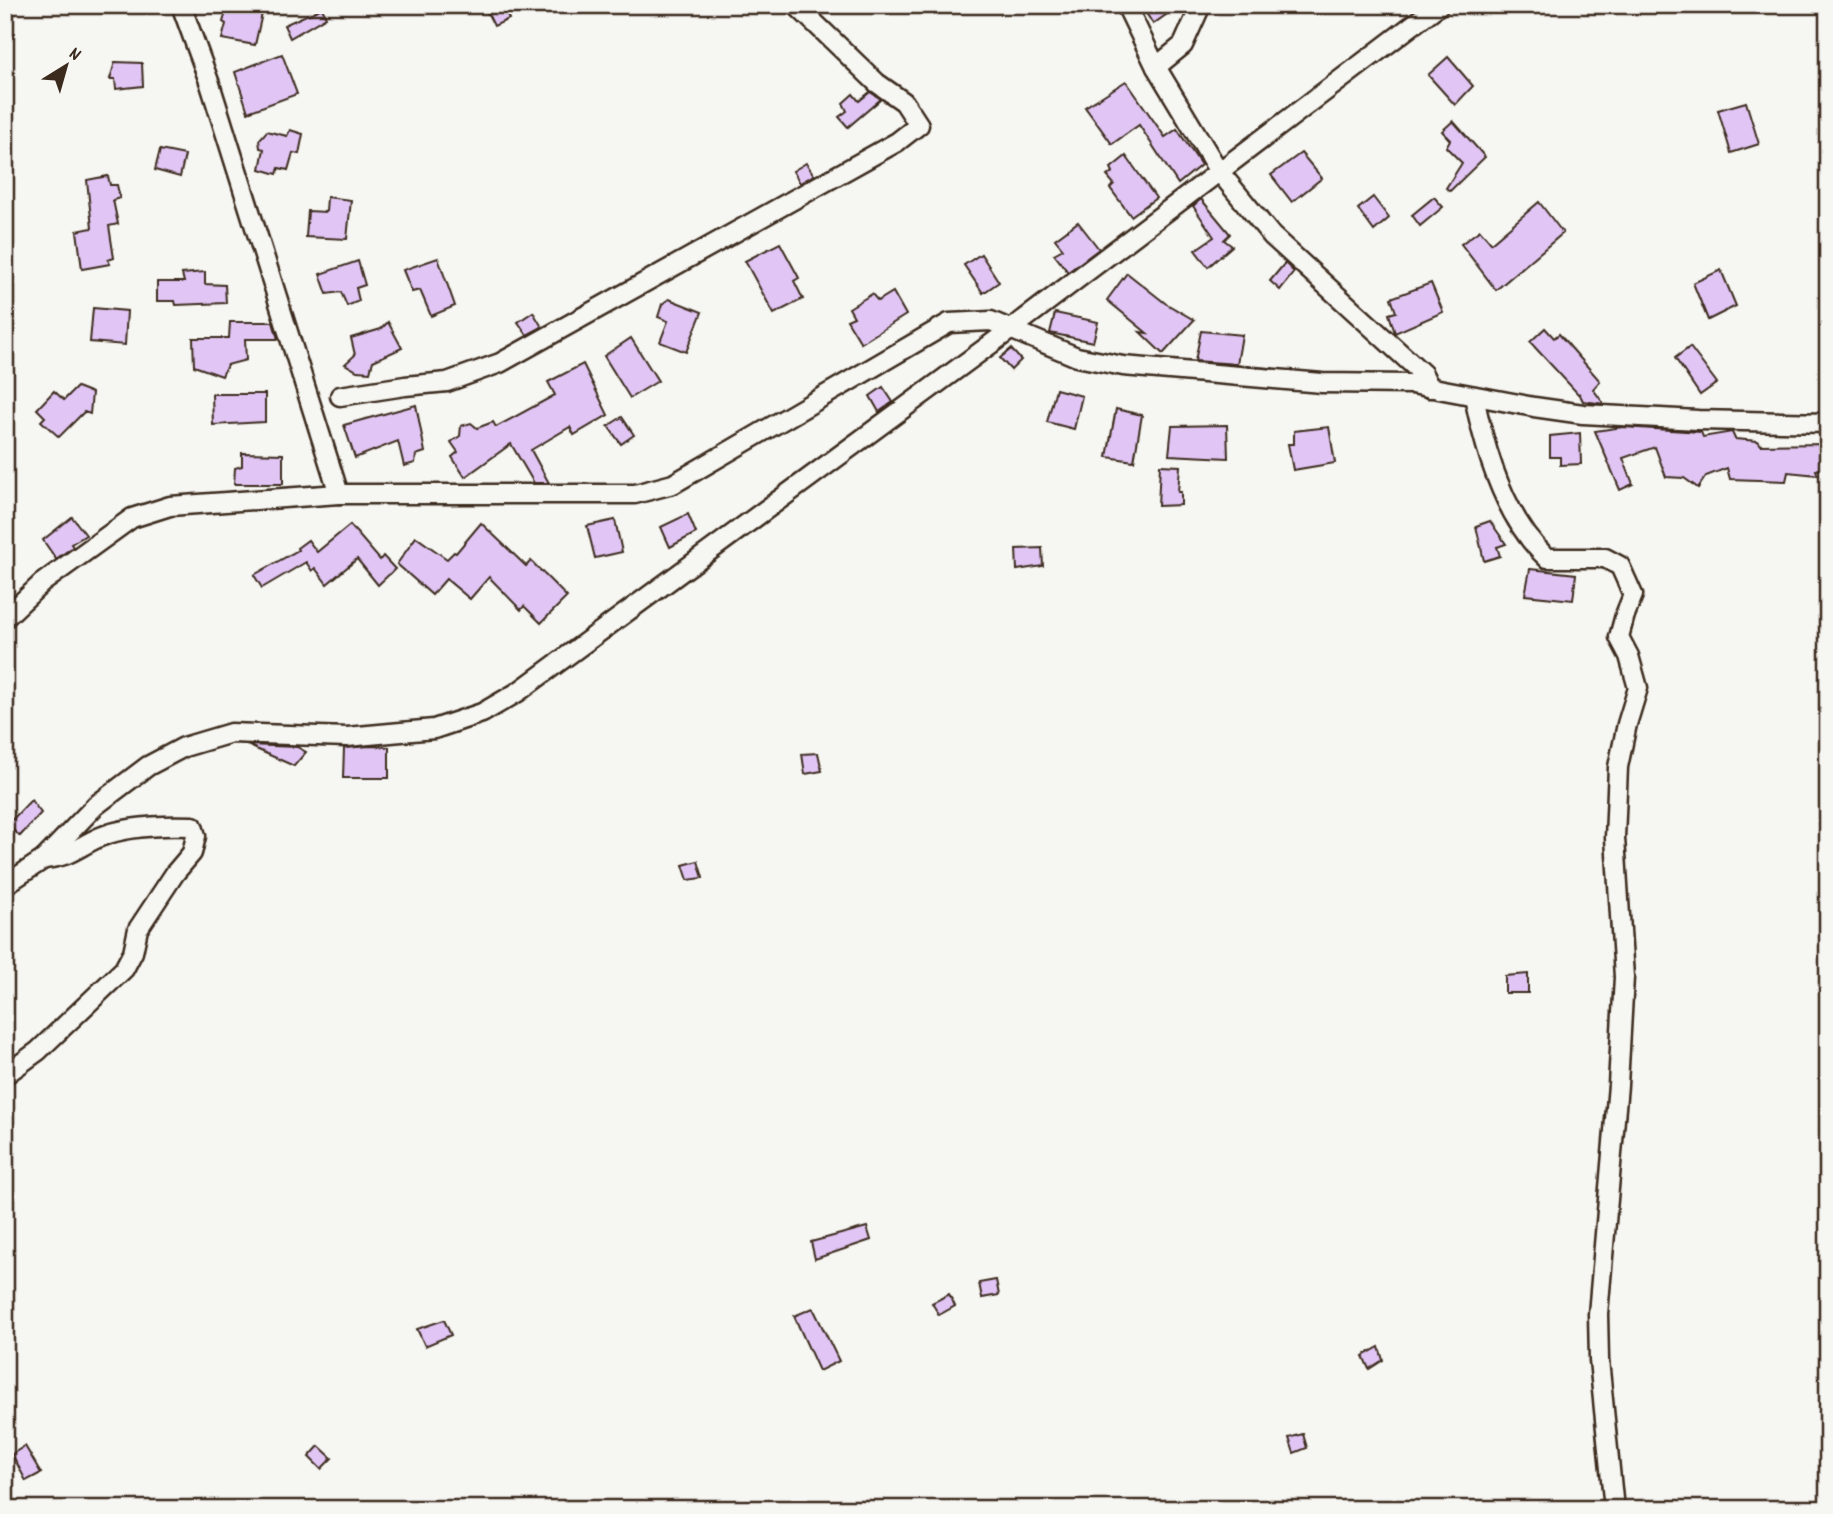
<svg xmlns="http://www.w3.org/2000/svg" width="1833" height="1514" font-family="Dekko,sans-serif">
<rect width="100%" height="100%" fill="#f6f6f2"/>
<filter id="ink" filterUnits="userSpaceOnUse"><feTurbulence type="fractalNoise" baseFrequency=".0143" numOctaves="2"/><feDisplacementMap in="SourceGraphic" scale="14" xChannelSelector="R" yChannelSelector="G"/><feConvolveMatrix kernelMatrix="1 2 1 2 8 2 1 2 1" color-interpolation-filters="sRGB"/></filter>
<g filter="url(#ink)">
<g fill="#e1c6f5" stroke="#3b2a1e" stroke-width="2">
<polygon points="228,5 245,5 263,9 255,45 222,39 226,24 223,22"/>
<polygon points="502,5 509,19 494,26 487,12"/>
<polygon points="1141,5 1180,5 1153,24"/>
<polygon points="322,8 326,17 290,38 284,25"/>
<polygon points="282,54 297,94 248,112 235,72"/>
<polygon points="1448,57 1473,86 1455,105 1428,75"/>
<polygon points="115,62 142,63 143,86 116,89 115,79 110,79"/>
<polygon points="1126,81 1165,137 1177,129 1201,165 1178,184 1139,125 1112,144 1085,107"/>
<polygon points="870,92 881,99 848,127 839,117 847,111 843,103 853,94 859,101"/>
<polygon points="1746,102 1759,144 1731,153 1718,110"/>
<polygon points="1453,121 1485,157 1450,191 1446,188 1462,163 1446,147 1450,140 1442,131"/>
<polygon points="290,130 303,134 299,154 293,153 288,170 279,168 277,174 260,169 264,149 260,148 259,140 267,131 287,136"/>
<polygon points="160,150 185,155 180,177 155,170"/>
<polygon points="1301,153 1322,178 1292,202 1271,175"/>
<polygon points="1126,156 1156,198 1131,216 1110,188 1114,184 1107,176 1113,172 1111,168"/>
<polygon points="806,163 814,175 800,183 793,171"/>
<polygon points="108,176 110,185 117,185 120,198 113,200 118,224 109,226 114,258 108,260 110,264 82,269 77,231 92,228 87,180"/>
<polygon points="327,197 351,200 347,239 306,237 308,211 326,212"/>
<polygon points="1373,197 1389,218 1374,231 1358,209"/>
<polygon points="1434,197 1443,207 1420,226 1412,215"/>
<polygon points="1201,199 1230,234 1224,240 1232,246 1208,267 1195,250 1214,237 1193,206"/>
<polygon points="1539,202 1563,233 1496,290 1461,244 1480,230 1491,243"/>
<polygon points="1078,222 1099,249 1068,272 1054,254 1063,249 1055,239"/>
<polygon points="780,243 799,278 794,281 803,299 774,314 745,261"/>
<polygon points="981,254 999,282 983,293 964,265"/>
<polygon points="438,258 455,306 431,316 420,290 412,292 403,270"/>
<polygon points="358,261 365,285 356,288 359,301 347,306 341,292 327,294 320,274"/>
<polygon points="1285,263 1294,272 1280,290 1270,281"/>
<polygon points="1721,270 1736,306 1708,320 1693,283"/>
<polygon points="205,272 205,284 225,285 226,303 176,305 175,301 157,301 157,282 184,282 182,274"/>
<polygon points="1127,273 1165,303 1194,320 1163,354 1140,332 1147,333 1107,300"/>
<polygon points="1431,283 1443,312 1395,333 1389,314 1396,312 1391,298"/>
<polygon points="893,292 906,315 861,343 847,320 854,317 849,308 872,294 878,301"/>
<polygon points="669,299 702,312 686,352 660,342 668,321 658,317 662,304"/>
<polygon points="93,308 127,311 125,345 90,342"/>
<polygon points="533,312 542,327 527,335 518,322"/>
<polygon points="1055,313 1098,322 1093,342 1050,333"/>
<polygon points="230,322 273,322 278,339 245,339 246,360 227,365 222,376 194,366 193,338 229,338"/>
<polygon points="388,322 402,348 373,361 370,372 357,371 345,364 355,355 351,338 381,329"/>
<polygon points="1545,328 1554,338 1559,334 1600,381 1593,389 1604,404 1583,401 1579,393 1579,395 1530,342"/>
<polygon points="1201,331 1242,335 1237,364 1195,361"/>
<polygon points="631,338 658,381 630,398 604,356"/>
<polygon points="1690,347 1717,383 1700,395 1675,358"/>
<polygon points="1011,349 1021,360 1011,370 1000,358"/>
<polygon points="583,364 608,415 574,435 570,427 531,450 549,483 534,483 511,444 465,477 452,457 458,452 451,442 460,436 461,426 471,423 477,428 493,422 496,427 555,395 548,382"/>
<polygon points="77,387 92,393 90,414 84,412 59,437 41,421 45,417 37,409 54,391 64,400"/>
<polygon points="883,387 893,402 879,412 870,396"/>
<polygon points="1056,389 1082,396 1074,429 1047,422"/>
<polygon points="212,394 265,394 265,422 213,425"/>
<polygon points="416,405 425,452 416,455 415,463 404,466 398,441 355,458 344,425"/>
<polygon points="1116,409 1142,415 1134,461 1107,457"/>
<polygon points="622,417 634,435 621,444 608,426"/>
<polygon points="1227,425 1228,458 1169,455 1172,426"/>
<polygon points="1329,427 1335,463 1293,470 1288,444 1294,444 1294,431"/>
<polygon points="1623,427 1701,432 1703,437 1732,432 1735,439 1758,441 1761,445 1828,444 1828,468 1816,470 1818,475 1788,472 1786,481 1730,479 1727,468 1706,476 1698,488 1684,478 1666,477 1655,447 1623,458 1633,484 1620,490 1595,431"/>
<polygon points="1580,433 1581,464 1560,465 1560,457 1550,457 1550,436"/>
<polygon points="242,453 283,454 283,484 234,484 235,468 242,466"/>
<polygon points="1160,465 1180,466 1178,492 1181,492 1181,505 1158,506"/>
<polygon points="688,514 696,533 670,547 661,527"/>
<polygon points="72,517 86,535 71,544 73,547 56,559 43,540"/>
<polygon points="615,520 622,552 595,558 587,526"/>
<polygon points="1490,521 1506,544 1497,547 1500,556 1484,561 1476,526"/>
<polygon points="481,523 526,566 531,561 567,597 541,623 524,606 521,610 489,577 470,599 446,579 432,595 397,564 416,537 447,559 454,552 456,553"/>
<polygon points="350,525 380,560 383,556 395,569 378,585 357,559 327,584 315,568 312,571 306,562 262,588 254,575 298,550 297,548 308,540 317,552"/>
<polygon points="1042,548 1043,566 1017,570 1016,549"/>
<polygon points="1530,569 1576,574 1573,600 1525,595"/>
<polygon points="247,745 297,747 306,752 294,766"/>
<polygon points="370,746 389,747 389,778 343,778 344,748"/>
<polygon points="818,753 822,771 805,774 802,754"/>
<polygon points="31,800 41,813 20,836 7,825"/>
<polygon points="698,861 703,878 688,880 683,865"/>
<polygon points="1528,974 1528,993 1505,993 1505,976"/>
<polygon points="867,1227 871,1240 815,1259 811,1242"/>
<polygon points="996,1280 999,1295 982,1298 979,1283"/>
<polygon points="949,1294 955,1306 939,1315 932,1303"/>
<polygon points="813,1308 839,1361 819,1371 794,1316"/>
<polygon points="444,1320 451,1335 425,1346 417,1329"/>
<polygon points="1379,1347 1383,1360 1369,1369 1363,1356"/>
<polygon points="1303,1434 1307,1448 1294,1453 1289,1438"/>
<polygon points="25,1446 41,1473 26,1481 12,1454"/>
<polygon points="319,1446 332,1458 321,1469 309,1457"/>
</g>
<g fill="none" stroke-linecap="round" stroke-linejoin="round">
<defs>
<g id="street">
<polyline points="181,5 210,84 339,494"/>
<polyline points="1126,5 1156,67 1218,170 1272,236 1423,374 1430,388"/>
<polyline points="1156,67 1183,45 1201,5"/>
<polyline points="340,396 405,386 447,382 500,363 897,142 919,125 904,102 877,83 796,5"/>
<path d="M1474,396C1485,452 1505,519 1547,558H1605L1620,566L1633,595L1625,615L1619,637L1629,656L1638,688L1627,724L1618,767L1615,838L1624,977L1618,1085L1598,1314L1599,1360L1614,1509"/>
<polyline points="5,618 42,583 132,518 170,506 339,494 635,494 673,484 949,323 991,321 1077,357 1123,366 1322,383 1412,384 1534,407 1583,414 1698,420 1828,423"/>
<polyline points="5,885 44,859 95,806 148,766 184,747 231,733 347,737 434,729 482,713 518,692 1010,330 1439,5"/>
<path d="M5,1075L38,1051L124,969L133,952L138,929L175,873L192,853L196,836L193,826C166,825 126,826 100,837C77,847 71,857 44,859"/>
</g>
</defs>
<use href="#street" stroke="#3b2a1e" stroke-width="23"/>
<use href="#street" stroke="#f6f6f2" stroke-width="18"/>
</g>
</g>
<rect width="1833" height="1514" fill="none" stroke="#f6f6f2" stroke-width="28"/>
<rect x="14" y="14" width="1805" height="1486" fill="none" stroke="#3b2a1e" stroke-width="2.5" filter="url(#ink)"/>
<g transform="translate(66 66) rotate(37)" stroke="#f6f6f2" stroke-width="5" paint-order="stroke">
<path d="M0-5L12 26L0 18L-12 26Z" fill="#3b2a1e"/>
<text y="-10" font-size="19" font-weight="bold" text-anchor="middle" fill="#3b2a1e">N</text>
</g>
</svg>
